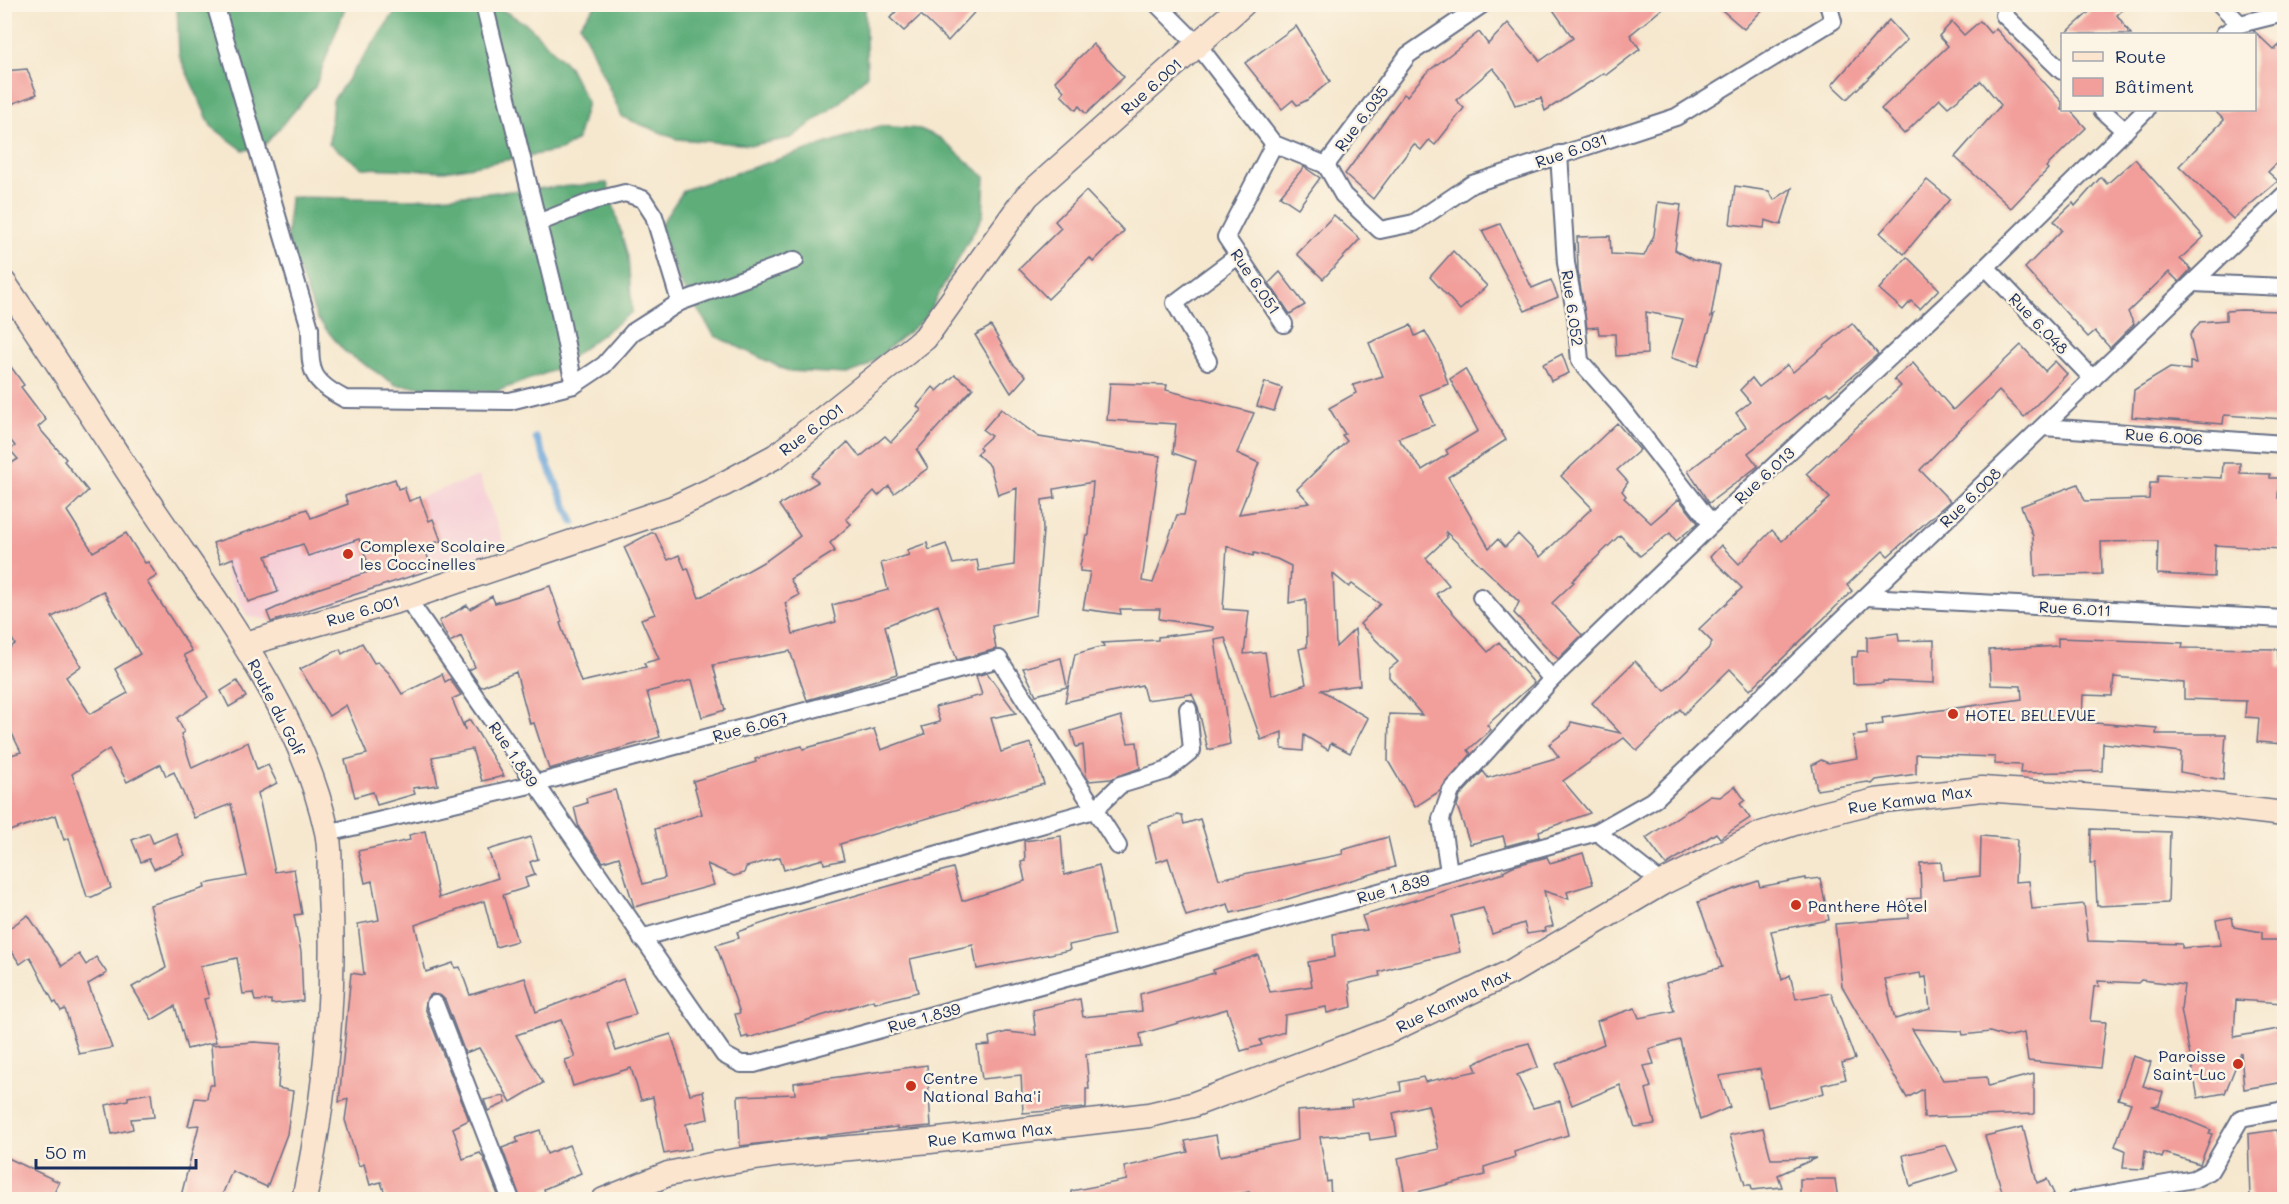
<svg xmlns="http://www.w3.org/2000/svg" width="2289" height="1204" font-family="Mali,sans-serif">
<rect width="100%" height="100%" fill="#fcf5e5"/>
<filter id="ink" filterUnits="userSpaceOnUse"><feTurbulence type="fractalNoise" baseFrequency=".0167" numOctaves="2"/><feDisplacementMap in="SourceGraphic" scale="12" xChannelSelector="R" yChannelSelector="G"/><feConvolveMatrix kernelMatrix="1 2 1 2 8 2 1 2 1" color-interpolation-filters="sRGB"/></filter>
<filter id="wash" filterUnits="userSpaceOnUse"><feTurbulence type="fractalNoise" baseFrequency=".008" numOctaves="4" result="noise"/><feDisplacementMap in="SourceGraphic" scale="24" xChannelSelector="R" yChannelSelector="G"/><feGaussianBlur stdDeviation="1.35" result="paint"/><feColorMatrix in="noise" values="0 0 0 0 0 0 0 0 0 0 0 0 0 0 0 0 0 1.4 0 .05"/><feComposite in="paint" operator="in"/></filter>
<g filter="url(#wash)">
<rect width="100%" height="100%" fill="#f6e8cf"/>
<polygon fill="#f6cfd7" points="479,476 505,546 280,622 247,616 213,544 293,517 292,514 307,509 311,517 347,505 345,496 395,479 398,489 404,487 409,501"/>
<g fill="#5fae7a" stroke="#3d6e6c" stroke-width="1.5">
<polygon points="177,5 346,5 315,87 262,148 243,150 211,126 179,55"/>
<polygon points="400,5 494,5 528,25 569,67 587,102 577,140 561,150 445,171 363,168 329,144 333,100"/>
<polygon points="596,5 865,5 867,75 839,103 791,138 753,145 677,139 622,117 580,24"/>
<polygon points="880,126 920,129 940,138 985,177 983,215 925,318 866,367 847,374 788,371 715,336 681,285 659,227 684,190"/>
<polygon points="607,183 628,257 632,312 554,370 495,392 396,385 344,351 317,318 287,239 290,197 414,199"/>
</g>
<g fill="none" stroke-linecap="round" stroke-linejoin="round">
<polyline stroke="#69a4d9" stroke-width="7" points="536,438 573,522"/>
</g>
<g id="blocks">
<g fill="#f29f9b" fill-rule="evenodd">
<polygon points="903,4 982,4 948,41 921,15 904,31 890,18"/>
<polygon points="1549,4 1668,4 1630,35 1640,49 1606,75 1604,73 1545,111 1541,98 1515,105 1505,83 1493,68 1456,100 1464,108 1435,145 1429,140 1421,150 1414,144 1373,199 1345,174 1404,94 1407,96 1426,73 1479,32 1488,44 1508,23 1540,61 1573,38"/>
<polygon points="1715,4 1768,4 1744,29"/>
<polygon points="2098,4 2129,4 2117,15 2131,34 2065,34"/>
<polygon points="1889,20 1907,40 1847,99 1832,85"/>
<polygon points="1980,21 1990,33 1996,29 2062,102 2062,110 2070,110 2086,128 2046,167 2048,169 2011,208 1955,157 2001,105 1981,81 1948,107 1940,99 1904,134 1881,109 1948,46 1939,36 1952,22 1964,35"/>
<polygon points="1296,26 1330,81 1307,100 1297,105 1293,100 1282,109 1245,63"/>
<polygon points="2254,31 2274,50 2284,41 2284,156 2268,172 2278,181 2233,219 2179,166 2224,120 2214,110 2254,110"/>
<polygon points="1093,44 1124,77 1086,114 1079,106 1076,110 1061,95 1064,91 1055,81"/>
<polygon points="27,69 37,94 4,107 4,71"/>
<polygon points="2135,159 2204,237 2180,259 2191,269 2179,282 2169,272 2128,312 2134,324 2110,348 2095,331 2088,337 2025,268 2062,230 2054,221 2073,203 2075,206 2101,177 2107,184"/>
<polygon points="1304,167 1320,178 1298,208 1280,196"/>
<polygon points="1927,180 1950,199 1904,254 1880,233"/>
<polygon points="1735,186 1769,191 1774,200 1792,188 1781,225 1765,220 1764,228 1730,224"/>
<polygon points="1086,191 1124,231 1093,262 1090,258 1048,299 1019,269 1061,228 1055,221"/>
<polygon points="1658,202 1681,205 1675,250 1693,260 1720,265 1711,317 1714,315 1698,366 1671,358 1683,319 1646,312 1647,354 1616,356 1615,334 1599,334 1598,327 1587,328 1578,271 1577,237 1610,236 1611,254 1644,256 1654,235"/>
<polygon points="1334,215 1360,239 1323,279 1297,254"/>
<polygon points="1500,224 1532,288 1551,280 1558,297 1525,311 1482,231"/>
<polygon points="1453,251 1487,286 1460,310 1430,277"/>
<polygon points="1907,257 1939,289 1920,309 1911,301 1903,310 1879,289"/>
<polygon points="1280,272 1305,305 1290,314 1269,283"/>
<polygon points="2241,310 2284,311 2284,419 2224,415 2223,424 2132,417 2134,390 2170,368 2190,370 2190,362 2196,363 2190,335 2200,322 2226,320 2226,311"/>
<polygon points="1852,323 1878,354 1830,395 1827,392 1748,453 1758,466 1709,503 1688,471 1746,427 1736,413 1750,402 1740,390 1752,378 1759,387 1787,365 1793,372"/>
<path d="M1411,325L1415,336L1425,331L1439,356L1448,384L1420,395L1434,425L1398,438L1422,470L1448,454L1446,450L1478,431L1450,379L1465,369L1506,440L1448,477L1489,548L1498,539L1505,547L1518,534L1540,557L1592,508L1561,476L1617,423L1640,450L1617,470L1628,482L1622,491L1626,496L1624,498L1651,523L1679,499L1698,523L1676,541L1670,533L1640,556L1620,535L1572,581L1574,582L1552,603L1582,635L1558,659L1514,613L1519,602L1446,532L1447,538L1426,558L1449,585L1436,594L1488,652L1499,642L1534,683L1487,725L1491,730L1468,750L1471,754L1440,791L1415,807L1388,761L1389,714L1422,715L1389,677V669L1398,662L1360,624L1380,604L1352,584L1349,587L1333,574L1336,647L1355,629L1360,685L1321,690L1368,718L1350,753L1331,743L1328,750L1304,735L1303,751L1282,749V732L1261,740L1225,638L1215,640L1230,744L1208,750L1198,707L1192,694L1146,700L1142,685L1065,702L1075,654L1104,646L1102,643L1158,640V637L1213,630V627L1159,619L1160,609H1120L1121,614L1083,609L1090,572L1080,571V566L1086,535H1089L1093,482L1054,489L1055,498L1042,500L1043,531L1036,615L992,626L996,649L957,660L938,605L885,626L897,674L807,700L790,651L713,665L725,710L702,717L692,680L647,692L660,737L549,769L534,723L530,724L516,672L481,687L469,670L475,667L461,636L450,642L439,621L467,605L470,609L492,596L495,603L550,586L562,622L560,623L581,682L646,667L644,663L659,659L641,619L655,614L624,547L651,533H655L668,560L679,555L685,569L688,568L699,598L767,560L800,536L779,505L818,482L811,475L848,442L860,457L885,436L891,442L921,410L917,406L933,387L937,391L955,375L973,388L917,450L928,468L894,493L889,486L878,496L874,491L846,519L851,524L830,543L835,551L790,579L799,595L785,603L793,634L836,622L832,605L888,590L881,563L909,555L907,550L927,543L929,550L946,544L953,564L977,560L979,571L1014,565L1017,488L998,495L990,466L977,454L981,450L979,447L991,436L983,430L1001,409L1039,437L1160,456L1142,581L1153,583L1177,515H1184L1196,461L1173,453L1176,424L1107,420L1110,383L1167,385L1166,390L1254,413L1237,453L1259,463L1239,514L1310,503L1297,489L1347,441L1342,435L1345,434L1329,408L1356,393L1353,385L1383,376L1369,343ZM1227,546L1253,556L1254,553L1277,559L1291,566L1289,603L1306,599L1307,647L1299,649L1306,684L1272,696L1265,652L1244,654L1249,611L1223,609Z"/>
<polygon points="991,326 1013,364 1026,376 1011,393 975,335"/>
<polygon points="2021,345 2045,371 2055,361 2067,374 2024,417 1999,391 1949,440 1920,470 1950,501 1888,556 1883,551 1847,585 1852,591 1750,690 1730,669 1684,714 1680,709 1637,751 1624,738 1563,781 1590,813 1539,831 1540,837 1506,846 1503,836 1470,844 1457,806 1460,796 1483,771 1488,778 1559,757 1549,744 1569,729 1571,722 1620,733 1592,703 1635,661 1665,691 1708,649 1712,642 1699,629 1742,588 1710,557 1721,545 1739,564 1772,530 1782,541 1830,498 1806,474 1901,386 1894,379 1913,363 1953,410"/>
<polygon points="1562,354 1569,373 1551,381 1543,364"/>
<path d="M4,357L24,385L21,387L46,420L38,427L66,459L64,461L88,491L67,511L93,552L126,533L145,563L148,562L157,576L147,582L192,651L184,655L208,697L177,718L184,732L181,734L192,768L248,742L257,770L268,765L277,783L258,793L275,872L294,869L302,914L294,915L301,952L303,1001L271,1004V1000L255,1001L253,993L243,994L237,958L200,966L209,998L204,999L216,1042L187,1049L175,1006L152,1020L132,987L166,968L150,905L205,888L204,884L247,876L231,804L194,818L174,772L166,776L161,764L127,782L109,749L72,774L111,888L92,897H87L69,838L64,840L56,815L4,833V757L21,752L4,717V652L15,644L4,627V468L18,459L10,450L15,446L4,432ZM103,591L140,654L115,669L128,693L90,714L66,677L81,666L52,617Z"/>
<polygon points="1265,382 1282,388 1274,411 1257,406"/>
<polygon points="2223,463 2240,463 2240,473 2270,474 2270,478 2279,478 2278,498 2284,499 2281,549 2215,545 2214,577 2157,574 2158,541 2101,542 2102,574 2035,576 2033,536 2021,506 2078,484 2085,501 2149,499 2150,483 2157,483 2158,475 2222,478"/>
<polygon points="395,479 398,489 404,487 409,501 420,497 429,521 433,519 441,541 423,546 433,569 271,622 267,612 317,589 371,571 359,539 308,556 303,544 266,556 278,592 248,602 233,558 221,563 213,543 293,516 292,514 307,509 311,518 348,504 345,496"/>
<polygon points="1898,633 1899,641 1934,640 1934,683 1883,681 1883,683 1853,684 1852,657 1857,657 1858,651 1867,651 1867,637"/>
<polygon points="2058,638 2165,642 2183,643 2182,648 2278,649 2278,667 2284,668 2284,744 2257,742 2259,718 2245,717 2246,701 2184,699 2184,683 2114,677 2112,696 2083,695 2082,722 2157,728 2156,734 2226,734 2223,780 2180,772 2181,752 2103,743 2102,771 2020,773 2021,765 1995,764 1995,757 1916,754 1916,774 1876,780 1872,784 1868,782 1817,790 1812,765 1821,760 1828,763 1857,758 1853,736 1867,734 1866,726 1883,724 1882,718 2022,699 2021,686 1991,685 1989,650 2058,646"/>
<polygon points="362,643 374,663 378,662 389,673 402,694 442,674 445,682 450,679 461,695 452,699 465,730 464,723 470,720 504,776 482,781 472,749 432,757 438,785 413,788 415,794 377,805 373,792 355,797 345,760 367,754 346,705 329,716 300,669 340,649 342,654"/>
<polygon points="1061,658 1067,687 1036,695 1023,668"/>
<polygon points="987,673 1016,713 991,718 1001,752 1031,743 1044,784 840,844 844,860 824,864 823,859 784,870 780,857 746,867 744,873 734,876 707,864 714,885 634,907 619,857 603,862 579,828 574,807 587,803 586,798 615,790 643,884 665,878 655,829 702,814 693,781 756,762 755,759 802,746 803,749 874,729 881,750 925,734 922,727 940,722 935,707 982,695 976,676"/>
<polygon points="237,681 246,697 229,707 221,691"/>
<polygon points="1121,716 1128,743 1137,742 1140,768 1111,779 1089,781 1086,776 1083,745 1076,747 1071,731"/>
<polygon points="1735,786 1745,800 1740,804 1750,818 1720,838 1716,833 1666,865 1646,838 1709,796 1720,797"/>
<polygon points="1178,815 1182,816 1184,824 1200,819 1219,879 1343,854 1342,850 1388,837 1395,867 1281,901 1231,913 1228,904 1186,916 1168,858 1157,862 1148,825"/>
<polygon points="2091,829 2170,832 2168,903 2097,906 2095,863 2090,863"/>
<polygon points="425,831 439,898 498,878 488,850 531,837 538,859 530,862 535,875 525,878 528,887 503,895 517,941 496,947 484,901 415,925 426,972 453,963 455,968 460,967 470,995 525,978 536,1012 623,979 636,1014 607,1023 616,1051 671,1034 690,1094 703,1091 708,1119 686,1124 691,1149 664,1154 653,1097 641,1100 631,1068 573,1086 565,1060 575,1057 561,1020 516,1035 543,1083 511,1102 479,1048 465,1053 445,1000 441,996 432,994 427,998 425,1008 469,1120 453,1128 463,1159 480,1153 483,1157 500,1200 387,1200 381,1182 370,1185 364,1164 359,1166 345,1120 348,1099 339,1102 351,973 364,975 358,924 379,920 372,881 365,883 358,851 410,840 409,835"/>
<polygon points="149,833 153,843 176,833 185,855 154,869 149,859 141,862 132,840"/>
<polygon points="1061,836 1064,875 1099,865 1114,935 1069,945 1070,950 977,969 973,945 910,959 918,992 875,1003 874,1000 748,1038 748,1036 742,1038 735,1014 740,1013 716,945 739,938 737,932 790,914 953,868 962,901 1025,881 1021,862 1025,861 1024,841"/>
<path d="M1981,836L2017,839L2015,882L2029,881L2032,909L2084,904L2088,941L2182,944V948L2221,945L2216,920L2232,917L2234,927L2262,932V940H2284V1003L2236,1000L2234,1037L2284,1028V1082L2244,1089L2241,1053L2225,1093L2198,1098L2181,1009L2184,985L2141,980L2138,983L2098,981L2099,986L2094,987L2090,1021L2106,1022L2100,1068L2028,1061L2024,1033L2006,1037L1990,1032L1963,1035L1962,1031L1912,1029L1943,1080L1987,1077L1988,1086L2034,1074V1114L1924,1118L1923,1089L1907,1098L1842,986L1835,924L1909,918L1908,899L1921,898L1920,863L1941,862L1943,880L1980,876ZM1920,973L1921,978L1926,977L1930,1009L1895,1019L1885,979Z"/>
<polygon points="1583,853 1593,884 1567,892 1569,899 1544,891 1553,926 1545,928 1546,931 1527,934 1524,923 1492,934 1483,908 1452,916 1460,952 1395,967 1379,972 1380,976 1349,983 1352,1007 1327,1013 1326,1007 1285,1015 1284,1032 1260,1040 1262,1045 1241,1051 1227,1009 1140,1034 1142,1047 1086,1054 1089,1089 1086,1089 1086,1108 1023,1113 1021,1075 982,1079 977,1046 990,1045 989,1037 1007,1032 1036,1035 1033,1010 1080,999 1083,1017 1142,1011 1140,994 1214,973 1213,970 1258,955 1270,992 1312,986 1308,962 1335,957 1333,934 1367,930 1362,916 1504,873 1503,871 1513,866 1547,857 1550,863"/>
<polygon points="1806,878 1806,880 1820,878 1829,920 1771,931 1774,944 1782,980 1790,975 1796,999 1831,993 1855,1059 1842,1063 1846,1079 1822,1085 1824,1093 1768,1107 1760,1069 1719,1076 1730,1107 1700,1120 1680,1040 1649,1049 1654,1064 1644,1066 1651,1087 1646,1089 1655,1124 1635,1127 1620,1085 1572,1105 1556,1064 1604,1044 1597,1021 1635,1008 1639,1018 1674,1011 1666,983 1722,967 1698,902 1758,881 1760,887"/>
<polygon points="28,915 62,966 79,954 86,965 96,957 107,973 88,984 112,1048 79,1054 65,1009 61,1011 56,1002 54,1003 30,957 20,964 12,952 4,957 4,932"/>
<polygon points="254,1042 281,1044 278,1088 293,1091 287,1134 267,1187 232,1171 220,1200 180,1200 199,1125 188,1126 195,1098 207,1099 209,1085 214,1085 211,1045"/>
<polygon points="1529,1043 1538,1067 1517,1075 1533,1108 1560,1101 1568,1135 1514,1152 1515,1157 1484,1167 1485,1175 1405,1195 1398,1158 1439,1149 1428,1105 1393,1113 1397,1136 1370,1140 1369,1133 1320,1137 1327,1182 1330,1181 1331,1200 1263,1200 1263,1194 1250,1197 1249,1192 1210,1200 1071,1200 1071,1191 1127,1180 1124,1167 1188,1152 1185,1141 1216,1135 1220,1156 1298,1140 1297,1111 1352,1107 1351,1101 1401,1091 1400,1082 1423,1077 1425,1082 1477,1071 1474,1064 1505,1049"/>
<polygon points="2133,1056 2151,1062 2143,1086 2163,1092 2159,1105 2153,1106 2211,1130 2209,1133 2212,1134 2200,1164 2164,1153 2162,1158 2145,1151 2143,1169 2123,1168 2125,1150 2115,1146 2131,1103 2118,1099"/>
<polygon points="927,1065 931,1126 897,1129 897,1127 740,1146 738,1096 795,1094 794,1083"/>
<polygon points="151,1093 154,1117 131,1119 133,1129 112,1134 106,1105 128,1100 128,1097"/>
<polygon points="504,1096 506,1103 488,1111 484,1100"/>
<polygon points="2023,1127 2037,1183 2047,1179 2054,1194 2041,1200 1996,1200 1996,1197 2003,1194 1985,1136"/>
<polygon points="1763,1128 1771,1159 1816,1158 1778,1175 1782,1187 1752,1190 1751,1185 1745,1185 1730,1135"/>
<polygon points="540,1130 547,1154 569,1145 581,1173 544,1189 547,1200 521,1200 502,1148 518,1142 516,1138"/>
<polygon points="2276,1130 2284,1153 2284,1200 2250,1200 2248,1134"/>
<polygon points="1946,1145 1958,1171 1910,1186 1903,1155"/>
<polygon points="4,1156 59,1182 51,1200 4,1200"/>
<polygon points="1800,1179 1835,1179 1838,1200 1800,1200"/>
</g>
</g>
</g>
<g filter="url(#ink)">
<use href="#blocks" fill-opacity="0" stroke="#687086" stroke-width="1.5"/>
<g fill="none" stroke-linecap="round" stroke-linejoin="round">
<defs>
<g id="street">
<path d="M215,4L310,328C311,368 306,379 345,399L510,401L574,385L604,365L633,332L680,302L795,260"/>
<polyline points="484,4 559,309 574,385"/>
<polyline points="1157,4 1198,45 1274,144 1326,165 1408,55 1483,4"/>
<polyline points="2220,4 2240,24"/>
<polyline points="2004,15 2062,71"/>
<polyline points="2224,34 2240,24 2284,13"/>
<polyline points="2102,110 2125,131"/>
<polyline points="1274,144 1226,237 1284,324"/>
<polyline points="1559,154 1566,263 1576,317 1580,361 1618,404 1712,524"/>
<polyline points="1326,165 1343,195 1380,230 1414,223 1472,184 1676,117 1833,21 1828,4"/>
<polyline points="538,223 593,201 625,193 643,199 654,216 680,302"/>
<polyline points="1986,267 2093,379"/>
<polyline points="2193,283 2284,287"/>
<polyline points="1208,361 1175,303 1239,255"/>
<polyline points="2043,427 2284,444"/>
<polyline points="1481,597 1552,679"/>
<polyline points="1866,597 2284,619"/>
<polyline points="407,598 724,1055 741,1064 754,1064 1597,832 1655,799 2284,195"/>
<polyline points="1597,832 1662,883"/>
<polyline points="327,833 534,784 999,659 1118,846"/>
<polyline points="1449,872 1441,819 1451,791 1552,679 1712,524 1986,267 2146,110"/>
<polyline points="641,938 1094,810 1120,785 1166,771 1192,750 1188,709"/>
<polyline points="435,1004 511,1200"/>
<polyline points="2075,1200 2194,1179 2210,1171 2241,1118 2284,1110"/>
</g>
<g id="secondary">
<path d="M4,283C56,358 104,436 155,512C222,611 301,712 327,832C331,851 329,873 330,892C336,995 325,1099 304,1200"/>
<polyline points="245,644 407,598 673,508 724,484 776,456 925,338 1027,196 1243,4"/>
<polyline points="604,1200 668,1174 716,1164 782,1154 930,1141 1149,1115 1192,1105 1387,1032 1511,972 1662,883 1761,834 1816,816 1875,801 1982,789 2200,804 2284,814"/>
</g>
</defs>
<use href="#street" stroke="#687086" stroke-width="20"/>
<use href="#secondary" stroke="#687086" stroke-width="27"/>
<use href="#street" stroke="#fff" stroke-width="16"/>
<use href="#secondary" stroke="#fce5cf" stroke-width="24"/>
</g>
</g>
<g fill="#c8321e" stroke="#fcf5e5" stroke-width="2">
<circle cx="348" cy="554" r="6"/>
<circle cx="1953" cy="714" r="6"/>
<circle cx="1796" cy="905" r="6"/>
<circle cx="2238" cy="1064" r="6"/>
<circle cx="911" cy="1086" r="6"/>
</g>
<g text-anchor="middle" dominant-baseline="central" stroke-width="5" stroke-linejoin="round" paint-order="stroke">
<g font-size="16" fill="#1b2f5e" stroke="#fcf5e5">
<text transform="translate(1151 86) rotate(-42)">Rue 6.001</text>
<text transform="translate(1361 118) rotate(-53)">Rue 6.035</text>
<text transform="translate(1571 150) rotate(-19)">Rue 6.031</text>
<text transform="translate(1256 281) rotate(56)">Rue 6.051</text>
<text transform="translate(1573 308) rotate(82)">Rue 6.052</text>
<text transform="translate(2039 323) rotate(46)">Rue 6.048</text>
<text transform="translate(811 429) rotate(-37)">Rue 6.001</text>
<text transform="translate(2164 436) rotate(4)">Rue 6.006</text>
<text transform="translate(1764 475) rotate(-43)">Rue 6.013</text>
<text transform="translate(1970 497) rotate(-44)">Rue 6.008</text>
<text transform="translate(2075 608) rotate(3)">Rue 6.011</text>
<text transform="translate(363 610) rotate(-16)">Rue 6.001</text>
<text transform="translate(277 707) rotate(63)">Route du Golf</text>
<text transform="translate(750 726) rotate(-15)">Rue 6.067</text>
<text transform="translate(514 754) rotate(56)">Rue 1.839</text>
<text transform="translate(1910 799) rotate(-8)">Rue Kamwa Max</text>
<text transform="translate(1393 888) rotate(-15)">Rue 1.839</text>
<text transform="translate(1453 1000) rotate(-26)">Rue Kamwa Max</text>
<text transform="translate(924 1017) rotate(-15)">Rue 1.839</text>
<text transform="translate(990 1134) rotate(-6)">Rue Kamwa Max</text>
</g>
<g font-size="16" fill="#1b2f5e" stroke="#fcf5e5" text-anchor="start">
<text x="360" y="545">Complexe Scolaire<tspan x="360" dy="18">les Coccinelles</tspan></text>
<text x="1965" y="714">HOTEL BELLEVUE</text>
<text x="1808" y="905">Panthere Hôtel</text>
<text x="2226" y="1055" text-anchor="end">Paroisse<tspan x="2226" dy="18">Saint-Luc</tspan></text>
<text x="923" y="1077">Centre<tspan x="923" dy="18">National Baha'i</tspan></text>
</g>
</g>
<rect width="2289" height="1204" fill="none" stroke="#fcf5e5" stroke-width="24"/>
<rect x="2061" y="33" width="195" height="78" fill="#fcf5e5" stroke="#a2a6af" stroke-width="1.5"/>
<rect x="2073" y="52" width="30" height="9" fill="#fce5cf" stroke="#a2a6af" stroke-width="1.5"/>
<text x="2115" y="63" font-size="18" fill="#1b2f5e">Route</text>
<rect x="2073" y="78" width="30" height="18" fill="#f29f9b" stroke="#a2a6af" stroke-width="1.5"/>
<text x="2115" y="93" font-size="18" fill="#1b2f5e">Bâtiment</text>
<path d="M36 1159v9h160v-9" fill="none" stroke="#1b2f5e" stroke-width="3"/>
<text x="45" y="1159" font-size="18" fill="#1b2f5e" stroke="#fcf5e5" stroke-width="4.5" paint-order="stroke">50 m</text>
</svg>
